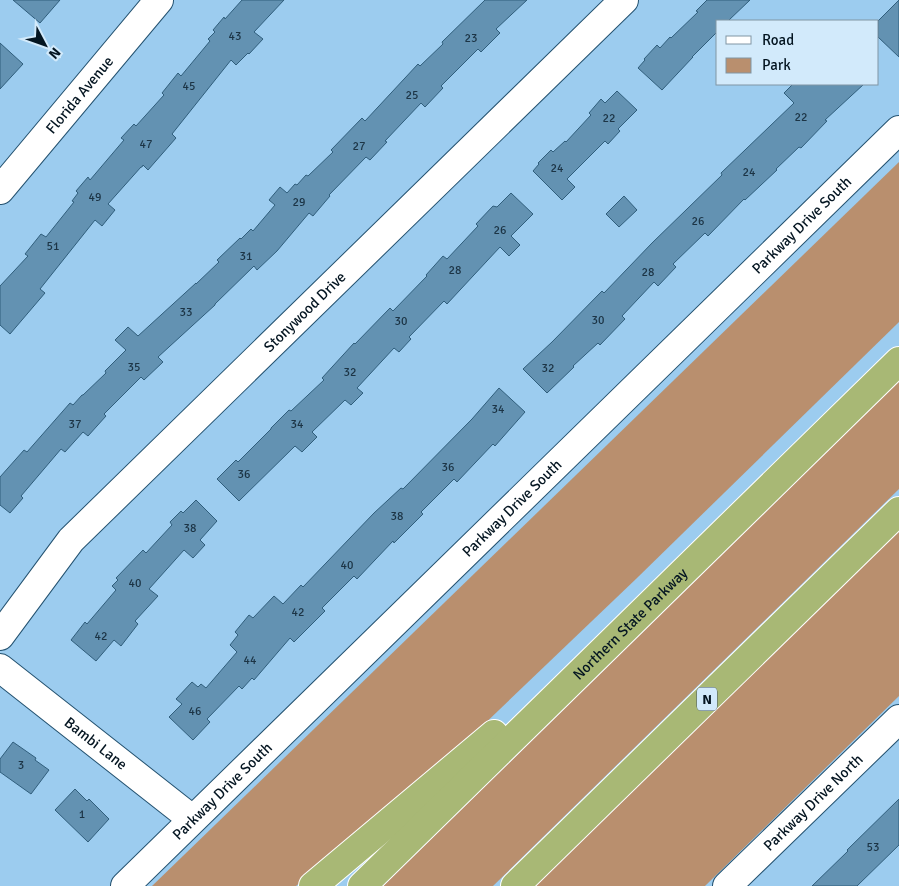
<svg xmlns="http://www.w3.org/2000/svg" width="899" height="886" font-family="Signika,sans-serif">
<rect width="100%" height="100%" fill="#9cccef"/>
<g fill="#b98f6e">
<polygon points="899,162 899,322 637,578 454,753 296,886 152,886"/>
<polygon points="899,381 899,489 493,886 383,886"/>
<polygon points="899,527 899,696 705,886 535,886"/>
</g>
<g fill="#6392b2" stroke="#305e7c">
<polygon points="13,0 60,0 40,23"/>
<polygon points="242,0 284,0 254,32 263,39 249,54 248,53 236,65 231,60 172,134 176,138 148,170 143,165 142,167 141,167 108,204 115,210 102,226 95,220 40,289 45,293 10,334 0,325 0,286 28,256 25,254 41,234 46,237 74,202 72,201 78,193 76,191 88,177 90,180 124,140 121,138 134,124 136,126 164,95 162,93 178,73 181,76 210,41 208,39 215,32 213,30 224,17 225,19"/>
<polygon points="485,0 527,0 496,29 500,33 481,52 478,49 441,86 443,88 425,107 421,103 385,141 387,142 370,160 366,157 329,195 330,196 313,216 309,213 277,251 257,270 254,266 215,304 215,305 158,357 163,362 144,380 141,377 104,414 106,416 88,436 83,432 65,452 61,449 21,496 23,498 10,513 0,505 0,477 24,450 27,452 70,403 73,405 82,395 83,395 106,373 105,371 126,350 115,340 128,327 138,336 196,283 196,284 219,262 217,260 240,238 241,239 251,229 253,231 275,205 269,200 280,187 287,193 295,184 297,185 306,175 308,176 333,152 331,150 362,118 365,121 418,64 420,66 443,44 442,42"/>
<polygon points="707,0 750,0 728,21 718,21 718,31 692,57 693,57 662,90 638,68 645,60 644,59 657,45 660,48 670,37 671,38 698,12 696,11"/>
<polygon points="899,0 899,57 878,37 878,21"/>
<polygon points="0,43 23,64 0,89"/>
<polygon points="793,84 864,84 825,120 827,121 801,148 799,147 776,169 777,170 745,200 744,199 708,236 705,233 673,264 676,267 658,286 654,282 622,316 625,319 600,345 598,343 573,366 574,367 547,393 523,369 552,342 602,291 604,293 652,243 722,175 721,173 794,103 784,93"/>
<polygon points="617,91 637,110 618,129 620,131 608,144 605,141 567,179 575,187 562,200 533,171 539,164 538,163 551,150 553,152 565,141 566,142 591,115 589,113 601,99 605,103"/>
<polygon points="511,193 533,214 511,236 520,245 509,256 500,247 447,304 444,301 409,337 411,339 399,352 394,348 357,388 363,393 351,405 345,400 312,432 317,437 302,452 295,446 239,501 217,479 236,460 238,462 271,429 271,428 289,410 291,411 324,380 322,378 354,343 355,344 390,308 393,311 427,276 426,275 443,256 447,259 478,226 476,224 493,206 497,207"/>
<polygon points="624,196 637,210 619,227 606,214"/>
<polygon points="499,388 525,412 495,446 493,444 457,482 454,479 421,512 423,514 394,543 393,541 357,579 354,576 322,608 325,611 294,642 290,638 254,680 252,678 242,689 239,686 207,719 210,722 193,740 169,717 182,704 176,699 192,682 198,687 201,684 206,688 237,652 230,645 238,635 235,632 249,615 253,618 274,596 283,604 301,585 303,587 374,513 401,488 403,489 472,419"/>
<polygon points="196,500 217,521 200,540 205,545 193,558 184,550 149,589 158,596 135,621 138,624 121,646 114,640 96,661 71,640 85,622 87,624 116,590 112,586 118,580 116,578 143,550 146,553 172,525 170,522 181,511 183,513"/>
<polygon points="13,742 36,758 35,760 49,770 31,794 0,772 0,759"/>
<polygon points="75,789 87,801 89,799 109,819 88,842 55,810"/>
<polygon points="899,799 899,845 857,886 812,886 848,851 847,850"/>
</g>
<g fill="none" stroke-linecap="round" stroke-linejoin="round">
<defs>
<g id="minor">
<path id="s1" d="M0,190L159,0"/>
<path id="s2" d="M0,636L71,540L624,0"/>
<path id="s3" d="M0,668L192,819"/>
<path id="s4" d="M125,886L899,130"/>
<path id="s5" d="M727,886L899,719"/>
</g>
<g id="highway">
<polyline points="313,886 494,734"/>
<path id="s6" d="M362,886L899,361"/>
<polyline points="515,886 899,511"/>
</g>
</defs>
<use href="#minor" stroke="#245270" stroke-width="30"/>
<use href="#highway" stroke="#fff" stroke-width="30"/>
<use href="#minor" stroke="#fff" stroke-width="28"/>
<use href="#highway" stroke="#a8b875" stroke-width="28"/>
</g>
<g text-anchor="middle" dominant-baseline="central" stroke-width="4" stroke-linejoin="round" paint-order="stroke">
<g font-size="12" fill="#1c3445">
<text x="235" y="36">43</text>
<text x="471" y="38">23</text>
<text x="189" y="86">45</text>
<text x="412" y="95">25</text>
<text x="801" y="117">22</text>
<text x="609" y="118">22</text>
<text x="146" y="144">47</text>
<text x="359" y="146">27</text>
<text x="557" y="168">24</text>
<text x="749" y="172">24</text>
<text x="95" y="197">49</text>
<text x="299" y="202">29</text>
<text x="698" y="221">26</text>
<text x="500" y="230">26</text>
<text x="53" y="246">51</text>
<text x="246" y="256">31</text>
<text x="455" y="270">28</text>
<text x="648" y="272">28</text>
<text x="186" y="312">33</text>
<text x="598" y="320">30</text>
<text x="401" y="321">30</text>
<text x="134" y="367">35</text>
<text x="548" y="368">32</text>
<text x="350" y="372">32</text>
<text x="498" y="409">34</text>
<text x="75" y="424">37</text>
<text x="297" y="424">34</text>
<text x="448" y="467">36</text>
<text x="244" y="474">36</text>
<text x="397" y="516">38</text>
<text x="190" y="528">38</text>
<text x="347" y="565">40</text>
<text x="135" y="583">40</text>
<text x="298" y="612">42</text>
<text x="101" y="636">42</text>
<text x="250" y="660">44</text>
<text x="195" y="711">46</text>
<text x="21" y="765">3</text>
<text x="82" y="814">1</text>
<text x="873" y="847">53</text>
</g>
<rect fill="#d2eafb" stroke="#425562" stroke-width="1" x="697" y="687.5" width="20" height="23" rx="4"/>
<g font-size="14" font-weight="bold" fill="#041521">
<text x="707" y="699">N</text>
</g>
<g font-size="15" fill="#041521" stroke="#d2eafb">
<text stroke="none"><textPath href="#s1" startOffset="124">Florida Avenue</textPath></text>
<text stroke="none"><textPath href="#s4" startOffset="946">Parkway Drive South</textPath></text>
<text stroke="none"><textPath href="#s2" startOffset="446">Stonywood Drive</textPath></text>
<text stroke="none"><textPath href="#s4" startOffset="541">Parkway Drive South</textPath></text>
<text stroke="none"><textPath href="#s6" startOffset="375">Northern State Parkway</textPath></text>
<text stroke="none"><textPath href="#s3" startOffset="122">Bambi Lane</textPath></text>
<text stroke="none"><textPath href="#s4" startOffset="136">Parkway Drive South</textPath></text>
<text stroke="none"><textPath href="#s5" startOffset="120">Parkway Drive North</textPath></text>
</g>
</g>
<rect x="716" y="20" width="162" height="65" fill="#d2eafb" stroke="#8095a4"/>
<rect x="726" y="36" width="25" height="8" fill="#ffffff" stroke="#8095a4"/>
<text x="762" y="45" font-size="15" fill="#041521">Road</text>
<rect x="726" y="58" width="25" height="15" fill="#b98f6e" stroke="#8095a4"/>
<text x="762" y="70" font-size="15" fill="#041521">Park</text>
<g transform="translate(45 45) rotate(131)" stroke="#d2eafb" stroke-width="4" paint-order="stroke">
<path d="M0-4L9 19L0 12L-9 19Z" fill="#041521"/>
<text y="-8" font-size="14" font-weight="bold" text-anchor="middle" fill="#041521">N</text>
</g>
</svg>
